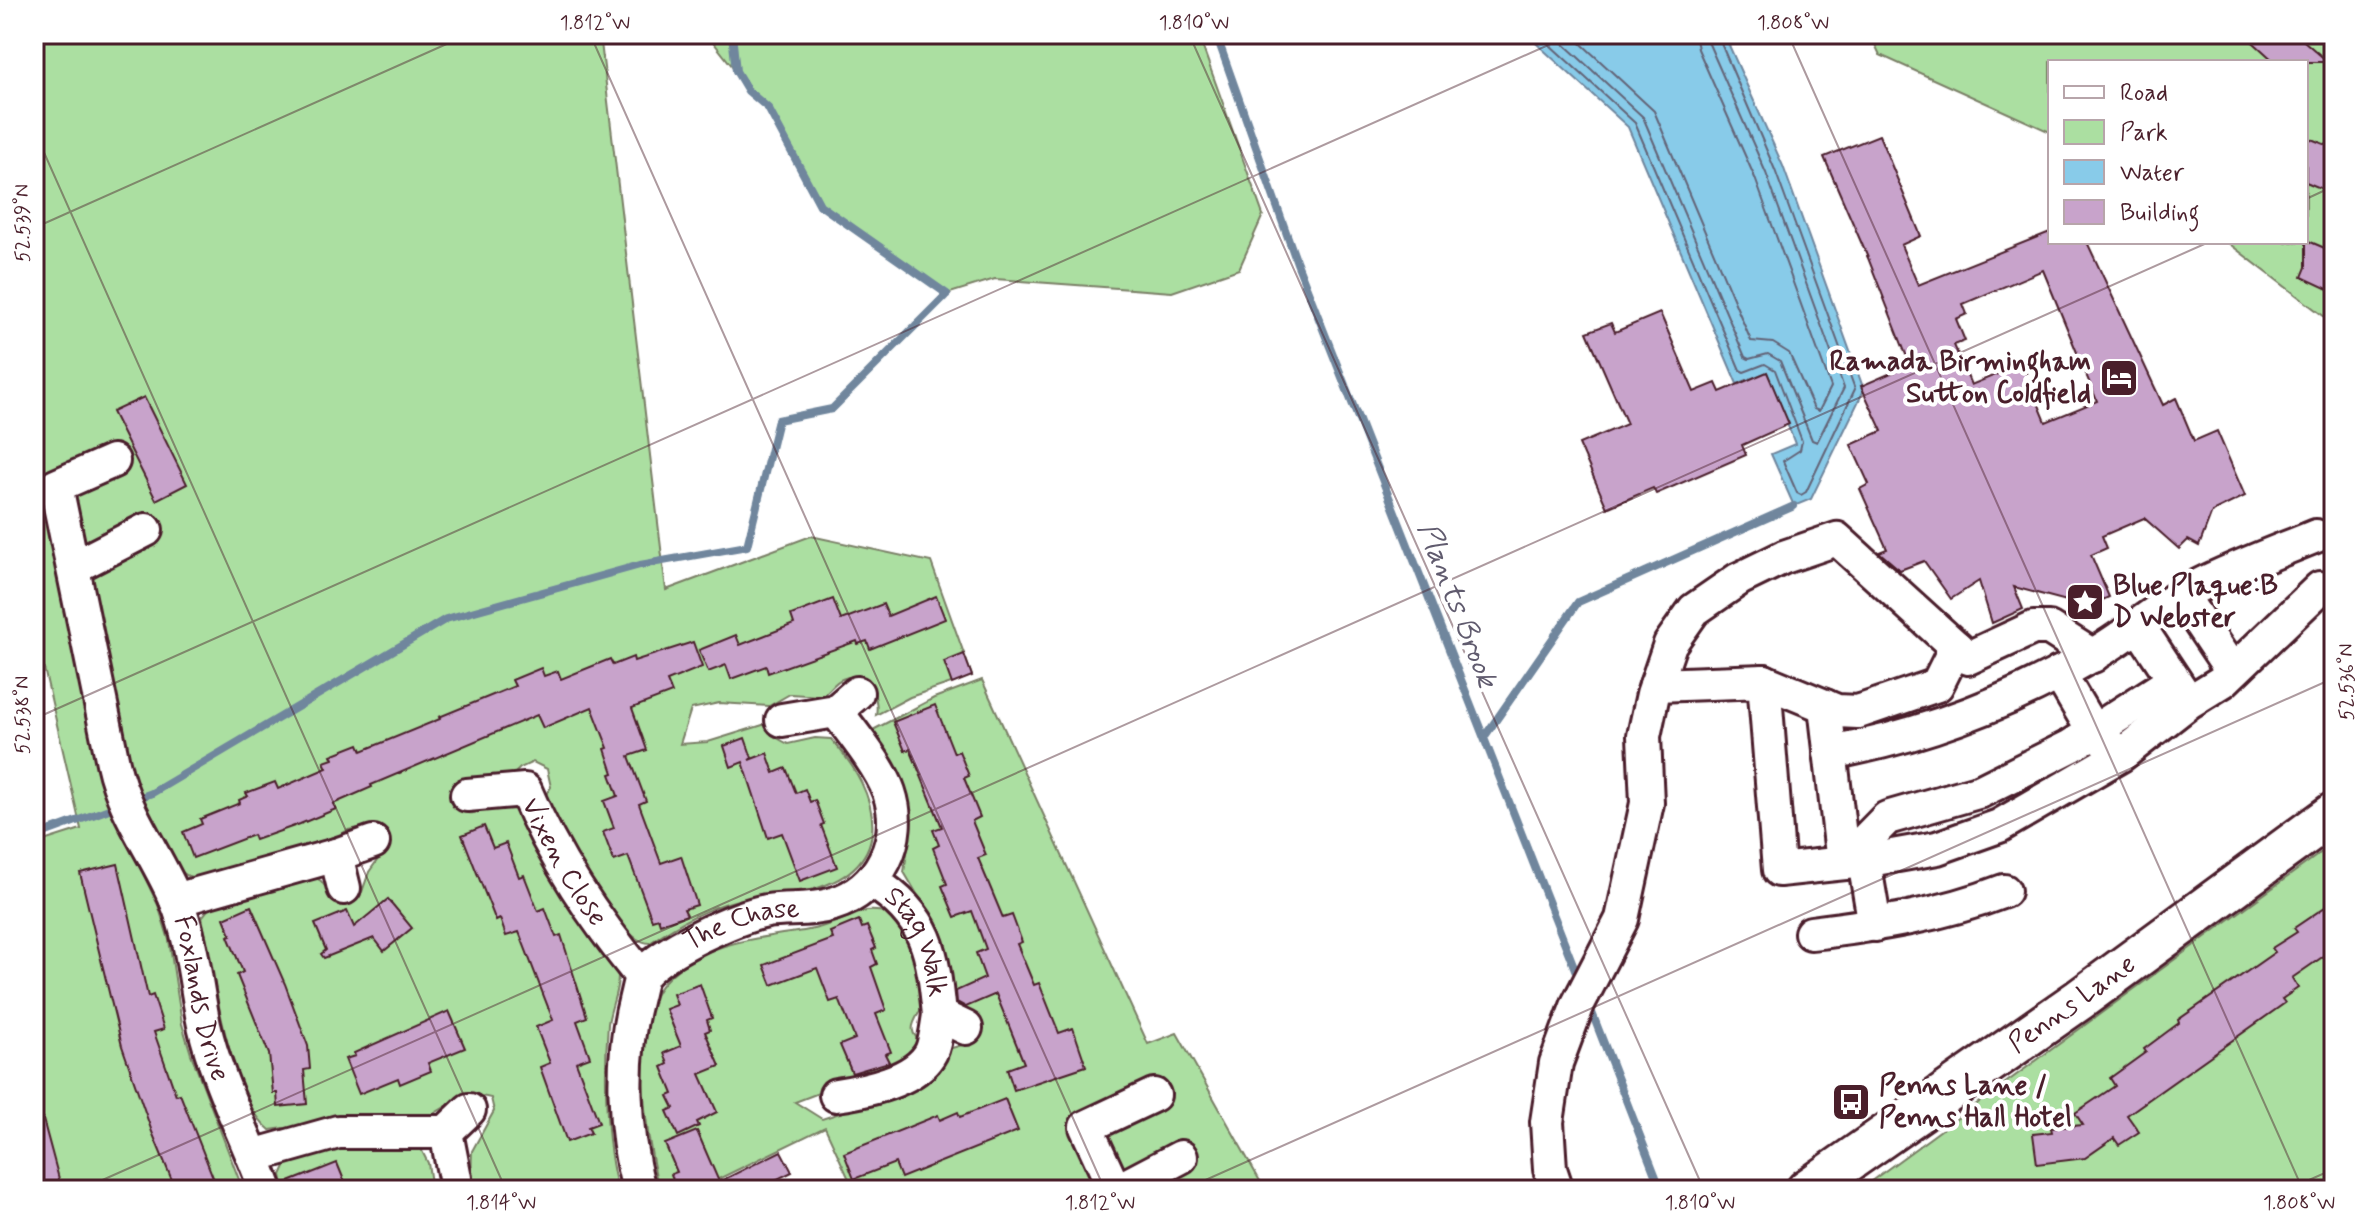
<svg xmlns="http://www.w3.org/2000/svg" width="2368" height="1224" font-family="Mynerve,sans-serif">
<rect width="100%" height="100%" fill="#fff"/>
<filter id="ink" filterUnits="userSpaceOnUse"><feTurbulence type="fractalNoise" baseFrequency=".0125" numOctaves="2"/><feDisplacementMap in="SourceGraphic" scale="16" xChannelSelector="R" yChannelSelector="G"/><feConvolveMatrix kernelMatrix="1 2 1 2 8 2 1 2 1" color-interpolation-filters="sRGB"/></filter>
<g filter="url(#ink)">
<g fill="#abdfa1" stroke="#7a7f66" stroke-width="2">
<path d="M34,34H600L666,590L811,536L931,562L972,676L910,697L876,715C880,695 866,669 842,679C834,682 829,692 821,696L790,694L769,706L719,703L691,709L680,744L708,742L766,724L772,735L788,744L815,738L831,739C881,794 898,866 811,890C787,897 762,894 738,900C706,908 676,924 650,943C638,942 633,936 625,928L617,930L542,800L551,787L547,769L533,762L520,768L509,779L481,780L468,777L457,786L456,806C472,819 474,812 488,806C494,803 504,804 510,803L520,810L600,951L618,976C618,993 610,1008 608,1024C604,1072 605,1144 618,1190H433L442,1186L466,1188L471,1182L472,1151L494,1111L491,1098L472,1094L462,1097L423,1120L289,1137L284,1128L270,1130C229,1099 212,967 202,917L211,906L313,876L321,881L332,896L350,902L362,892L369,872L383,852L376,829L371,826L348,830L325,844L204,877C179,881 177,864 167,845L137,861L158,905L169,940L182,1024L191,1054L243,1190H34V844L81,829L34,625Z"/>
<polygon points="707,34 1198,34 1263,215 1239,269 1172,292 995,279 947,294 820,205 768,108 748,91 736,71"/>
<polygon points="1870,34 2334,34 2334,324 2227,242 2306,242 2306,62 2050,62 2050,132 1880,55"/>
<path d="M982,680L1148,1044L1177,1033L1265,1190H854L825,1127L696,1190H659C647,1140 627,1023 664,982C700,943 755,938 804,931C825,928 842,919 862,912C875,908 885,914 897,912L909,932L925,1001C917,1020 901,1030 926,1045L921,1054L795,1102L822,1119L870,1103L945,1050L969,1043L970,1015L949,993V960L943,938L904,872L912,821L907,795L902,780L871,731L934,698Z"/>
<polygon points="2334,843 2334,1190 1859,1190"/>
<polygon points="337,1145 420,1147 428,1163 432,1190 284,1190 281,1175 286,1164"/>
</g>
<polygon fill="#88cbe9" stroke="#6f869d" stroke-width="2" points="1526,34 1724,34 1783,166 1864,390 1811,499 1794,506 1771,454 1795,444 1767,372 1737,384 1628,127"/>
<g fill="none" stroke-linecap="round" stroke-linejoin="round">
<g stroke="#636477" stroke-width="2">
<polyline points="1538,34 1635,123 1740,370 1744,372 1765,364 1775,370 1802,441 1800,450 1783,461 1797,493 1801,495 1806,492 1855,389 1775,170 1717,34"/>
<polyline points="1553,34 1643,117 1745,357 1749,359 1768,354 1780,361 1812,440 1817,442 1844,388 1766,173 1709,44 1707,34"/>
<polyline points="1571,34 1654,111 1751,341 1773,343 1789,353 1814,409 1819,411 1831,387 1755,178 1698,49 1695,34"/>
</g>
<g stroke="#6f869d" stroke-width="8">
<polyline points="1216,34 1297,263 1580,982"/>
<polyline points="1485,736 1578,602 1794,506"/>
<polyline points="133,800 152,793 446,619 640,565 747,546 778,420 832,409 947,294 820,205 768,108 748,91 736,71 732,34"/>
<polyline points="34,834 41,834 120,805"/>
<polyline points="1589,1005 1661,1190"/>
</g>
</g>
<g fill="#c8a3cb" stroke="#4a1f2b" stroke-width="2" fill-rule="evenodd">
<polygon points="2244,34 2296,34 2328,62 2275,62"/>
<path d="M1879,135L1921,236L1901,245L1918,285L2050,232V242H2087L2163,405L2176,398L2194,441L2217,431L2245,496L2212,512L2199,546L2188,540L2179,549L2144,518L2102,536L2107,548L2091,555L2109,597L2098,602L2096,609L2085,614L2070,608L2067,601L2014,587L2023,609L1992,623L1979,581L1951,599L1924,561L1900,570L1879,552L1887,549L1860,489L1869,484L1851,445L1882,431L1861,386L1910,365L1868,258L1824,157ZM2043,270L2097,401L2046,422L2022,364L1971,385L1954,345L1965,341L1956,319L1967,314L1963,304Z"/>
<polygon points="2306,137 2334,148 2334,167 2325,190 2306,182"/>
<polygon points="2306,240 2334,252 2334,292 2302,277 2306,267"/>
<polygon points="1660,313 1694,392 1716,383 1720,392 1767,372 1789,424 1742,445 1746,455 1656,494 1653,488 1607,508 1579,444 1627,424 1587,332 1611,323 1615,332"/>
<polygon points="144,397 187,484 156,500 112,412"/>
<polygon points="936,596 945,619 870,649 867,641 858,644 857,641 768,673 766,666 731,679 726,665 708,672 699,650 736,635 740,645 794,624 791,615 833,599 841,620 883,604 888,616"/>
<polygon points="693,642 702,667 667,681 672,693 632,708 647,750 629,756 646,801 639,804 661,863 681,856 697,905 684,909 687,915 660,924 658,918 652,920 628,856 614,861 603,832 614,828 604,801 618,796 610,774 613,773 605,749 608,748 592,707 543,728 537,715 371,785 372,787 333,804 336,809 300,824 255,840 253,835 193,858 183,832 202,824 200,819 240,803 239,800 248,796 246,793 275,782 278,789 327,768 324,762 333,759 331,755 359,744 362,751 440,719 439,717 515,686 512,680 541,668 544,676 558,671 561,679 610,659 613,665 633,657 634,661"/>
<polygon points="964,654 972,676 952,684 944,662"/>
<polygon points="935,705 954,753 959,751 969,776 964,778 980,817 972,821 986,855 978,858 1003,918 1012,915 1022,942 1017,944 1034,985 1039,983 1059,1033 1073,1028 1086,1066 1014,1090 1007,1069 1024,1063 996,994 966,1007 957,1002 956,991 985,978 976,953 986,949 972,911 955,917 942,886 947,884 933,848 939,845 933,830 942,827 910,749 905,751 893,722"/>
<polygon points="745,738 752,758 749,760 767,753 774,773 786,768 796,793 805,789 810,802 815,800 824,824 821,825 837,867 800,881 782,833 768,838 743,762 731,767 724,746"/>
<polygon points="484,826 493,848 506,843 519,877 524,875 538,911 545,908 556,937 561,935 587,1017 577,1021 590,1057 576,1062 599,1123 588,1127 591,1133 567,1142 540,1067 550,1063 536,1027 553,1020 519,932 506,936 500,919 496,921 462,835"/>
<polygon points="118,864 148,997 153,995 164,1029 154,1032 176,1095 180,1094 218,1190 176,1190 152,1132 122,1046 80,873"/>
<polygon points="388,899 412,928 384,951 374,938 324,958 321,954 326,950 315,924 347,911 354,927"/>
<polygon points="2334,901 2334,949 2292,978 2298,988 2282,999 2285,1003 2127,1115 2139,1132 2119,1145 2114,1138 2085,1158 2037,1164 2033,1134 2052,1132 2051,1128 2083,1125 2075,1113 2115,1086 2110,1078 2146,1052 2144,1049 2179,1023 2178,1020 2275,952 2272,948 2297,932 2294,928"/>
<polygon points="251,906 285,984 308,1046 310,1069 304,1070 307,1104 278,1107 277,1093 273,1093 269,1054 237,975 243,972 228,936 231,935 224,918"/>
<polygon points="859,920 862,928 867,926 876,948 872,950 877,964 871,967 886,1010 876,1014 891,1052 885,1054 889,1062 852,1073 840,1045 855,1039 839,999 830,1002 817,968 772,985 764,965 833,939 830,932"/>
<polygon points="700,984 712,1018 707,1020 710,1030 705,1032 720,1066 700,1074 717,1112 697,1122 699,1126 678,1136 667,1111 674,1108 668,1096 673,1094 662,1067 668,1064 664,1053 681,1046 666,1009 677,1005 673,994"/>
<polygon points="449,1011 465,1048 428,1063 431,1071 400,1084 398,1078 359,1094 345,1059 355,1056 354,1053"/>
<polygon points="1005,1099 1018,1131 901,1178 895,1163 854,1179 844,1153 938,1115 940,1120 958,1112 960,1117"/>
<polygon points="34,1112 41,1112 62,1190 34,1190"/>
<polygon points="697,1131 719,1182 781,1151 792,1172 755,1190 677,1190 671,1174 677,1172 665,1144"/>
<polygon points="337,1163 348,1190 285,1190 284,1184"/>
</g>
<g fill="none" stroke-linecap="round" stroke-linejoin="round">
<defs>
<g id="minor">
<path id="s1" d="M113,461L56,486L113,763C124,814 156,853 176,900C193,941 195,983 204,1025C217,1082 246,1135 266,1190"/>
<polyline points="74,567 146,530"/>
<polyline points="2182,596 2232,671"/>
<polyline points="2138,625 2185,696"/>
<polyline points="2059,673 2093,731 2110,745"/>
<polyline points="1764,681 1837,711 1858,712 1937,685 1956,647"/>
<polyline points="1656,685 1764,681 1779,870 1864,861 1937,848 1999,826 2121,755 2189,702 2223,681 2320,588"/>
<polyline points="1825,706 1843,863 1887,818 1981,791 2071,746 2174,680"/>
<polyline points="782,720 836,711 857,693"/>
<path d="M1830,753C1923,736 2009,703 2091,656C2128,636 2160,605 2198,586C2236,567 2277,552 2316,536"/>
<path id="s2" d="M467,795L525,790C554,859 594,918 641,976"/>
<polyline points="1864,861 1875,925"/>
<path id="s3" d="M873,882C928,916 933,953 939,1015L966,1028"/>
<polyline points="344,888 336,855 373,842"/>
<polyline points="176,900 336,855"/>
<path d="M1811,933C1877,925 1942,915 2004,891"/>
<path d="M836,1095C865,1091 916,1081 931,1052C936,1041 937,1026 939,1015"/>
<polyline points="253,1156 338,1132 446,1132"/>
<polyline points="455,1178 446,1132 469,1110"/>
<path id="s4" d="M639,1190C623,1130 620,1058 636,997C638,990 639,980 643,974C664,950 735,917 767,911C789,908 811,911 833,904C880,890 905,839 889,792C881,768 852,732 836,711"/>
<polyline points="1115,1190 1086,1127 1154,1095"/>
<polyline points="1118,1190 1181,1157"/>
<polyline points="1557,1190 1550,1169 1547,1122 1556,1063 1578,1004 1622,919 1647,803 1644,736 1653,694 1670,644 1694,610 1739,579 1784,557 1837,539 1968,658 2033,628 2049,628 2093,656"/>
</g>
<g id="major">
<path id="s5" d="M1807,1190L2079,1000L2334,813"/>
</g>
</defs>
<use href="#minor" stroke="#4a1f2b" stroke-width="38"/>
<use href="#major" stroke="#4a1f2b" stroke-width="46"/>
<use href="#minor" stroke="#fff" stroke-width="32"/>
<use href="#major" stroke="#fff" stroke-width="40"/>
</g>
</g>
<path fill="none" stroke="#4a1f2b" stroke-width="2" stroke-opacity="0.45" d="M590,34L1105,1190M1189,34L1704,1190M1788,34L2303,1190M34,130L506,1190M2306,199L2334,186M34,228L469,34M34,719L1573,34M80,1190L2209,242M1183,1190L2334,678M2286,1190L2334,1169"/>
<defs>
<symbol id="hotel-square" viewBox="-11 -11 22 22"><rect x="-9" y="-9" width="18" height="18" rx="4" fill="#4a1f2b" stroke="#fff"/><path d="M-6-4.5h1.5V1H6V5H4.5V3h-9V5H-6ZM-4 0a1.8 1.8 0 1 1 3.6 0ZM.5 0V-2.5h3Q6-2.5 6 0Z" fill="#fff"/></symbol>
<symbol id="sight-square" viewBox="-11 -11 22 22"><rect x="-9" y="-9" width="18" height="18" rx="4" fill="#4a1f2b" stroke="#fff"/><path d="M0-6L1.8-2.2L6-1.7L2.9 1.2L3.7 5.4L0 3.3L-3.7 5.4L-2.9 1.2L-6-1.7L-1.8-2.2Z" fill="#fff"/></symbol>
<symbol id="bus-square" viewBox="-11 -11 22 22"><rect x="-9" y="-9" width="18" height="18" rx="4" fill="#4a1f2b" stroke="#fff"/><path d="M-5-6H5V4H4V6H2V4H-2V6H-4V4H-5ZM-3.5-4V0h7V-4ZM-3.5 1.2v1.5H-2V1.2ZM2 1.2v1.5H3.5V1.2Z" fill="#fff"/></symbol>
</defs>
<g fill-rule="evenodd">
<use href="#hotel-square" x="2097" y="356" width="44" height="44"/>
<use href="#sight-square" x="2063" y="580" width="44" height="44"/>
<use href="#bus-square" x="1829" y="1080" width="44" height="44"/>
</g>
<g text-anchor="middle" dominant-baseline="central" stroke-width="8" stroke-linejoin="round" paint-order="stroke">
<g font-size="28" font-weight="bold" fill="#4a1f2b" stroke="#fff" text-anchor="start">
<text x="2091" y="362" text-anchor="end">Ramada Birmingham<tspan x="2091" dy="32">Sutton Coldfield</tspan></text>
<text x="2113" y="586">Blue Plaque:B<tspan x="2113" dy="32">D Webster</tspan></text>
<text x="1879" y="1086">Penns Lane /<tspan x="1879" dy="32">Penns Hall Hotel</tspan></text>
</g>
<g font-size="28" fill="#4a1f2b" stroke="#fff">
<text stroke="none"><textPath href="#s2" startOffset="140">Vixen Close</textPath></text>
<text stroke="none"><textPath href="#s4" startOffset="332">The Chase</textPath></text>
<text stroke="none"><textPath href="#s3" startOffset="78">Stag Walk</textPath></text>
<text stroke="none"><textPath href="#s1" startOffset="598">Foxlands Drive</textPath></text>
<text stroke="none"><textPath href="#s5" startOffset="324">Penns Lane</textPath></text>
</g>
<g font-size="30" font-style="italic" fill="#605b6e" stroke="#fff">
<text transform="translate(1457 605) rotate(69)">Plants Brook</text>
</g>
</g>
<rect width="2368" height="1224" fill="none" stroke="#fff" stroke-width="88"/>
<rect x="2048" y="60" width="260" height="184" fill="#ffffff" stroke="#b7a5aa" stroke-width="2"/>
<rect x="2064" y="86" width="40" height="12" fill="#ffffff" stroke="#b7a5aa" stroke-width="2"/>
<text x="2120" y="100" font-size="24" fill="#4a1f2b">Road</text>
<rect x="2064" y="120" width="40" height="24" fill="#abdfa1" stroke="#b7a5aa" stroke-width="2"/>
<text x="2120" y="140" font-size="24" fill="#4a1f2b">Park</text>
<rect x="2064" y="160" width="40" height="24" fill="#88cbe9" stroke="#b7a5aa" stroke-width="2"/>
<text x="2120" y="180" font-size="24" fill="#4a1f2b">Water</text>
<rect x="2064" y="200" width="40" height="24" fill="#c8a3cb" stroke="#b7a5aa" stroke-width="2"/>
<text x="2120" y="220" font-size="24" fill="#4a1f2b">Building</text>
<rect x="44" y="44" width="2280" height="1136" fill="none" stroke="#4a1f2b" stroke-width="3"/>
<g font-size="20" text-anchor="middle" fill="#4a1f2b">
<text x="595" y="29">1.812°W</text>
<text x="1194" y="29">1.810°W</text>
<text x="1793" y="29">1.808°W</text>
<text transform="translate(22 223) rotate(-90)" y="7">52.539°N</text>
<text transform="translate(2346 682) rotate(-90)" y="7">52.536°N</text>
<text transform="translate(22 715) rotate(-90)" y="7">52.538°N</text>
<text x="501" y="1209">1.814°W</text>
<text x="1100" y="1209">1.812°W</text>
<text x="1700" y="1209">1.810°W</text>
<text x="2299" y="1209">1.808°W</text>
</g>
</svg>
